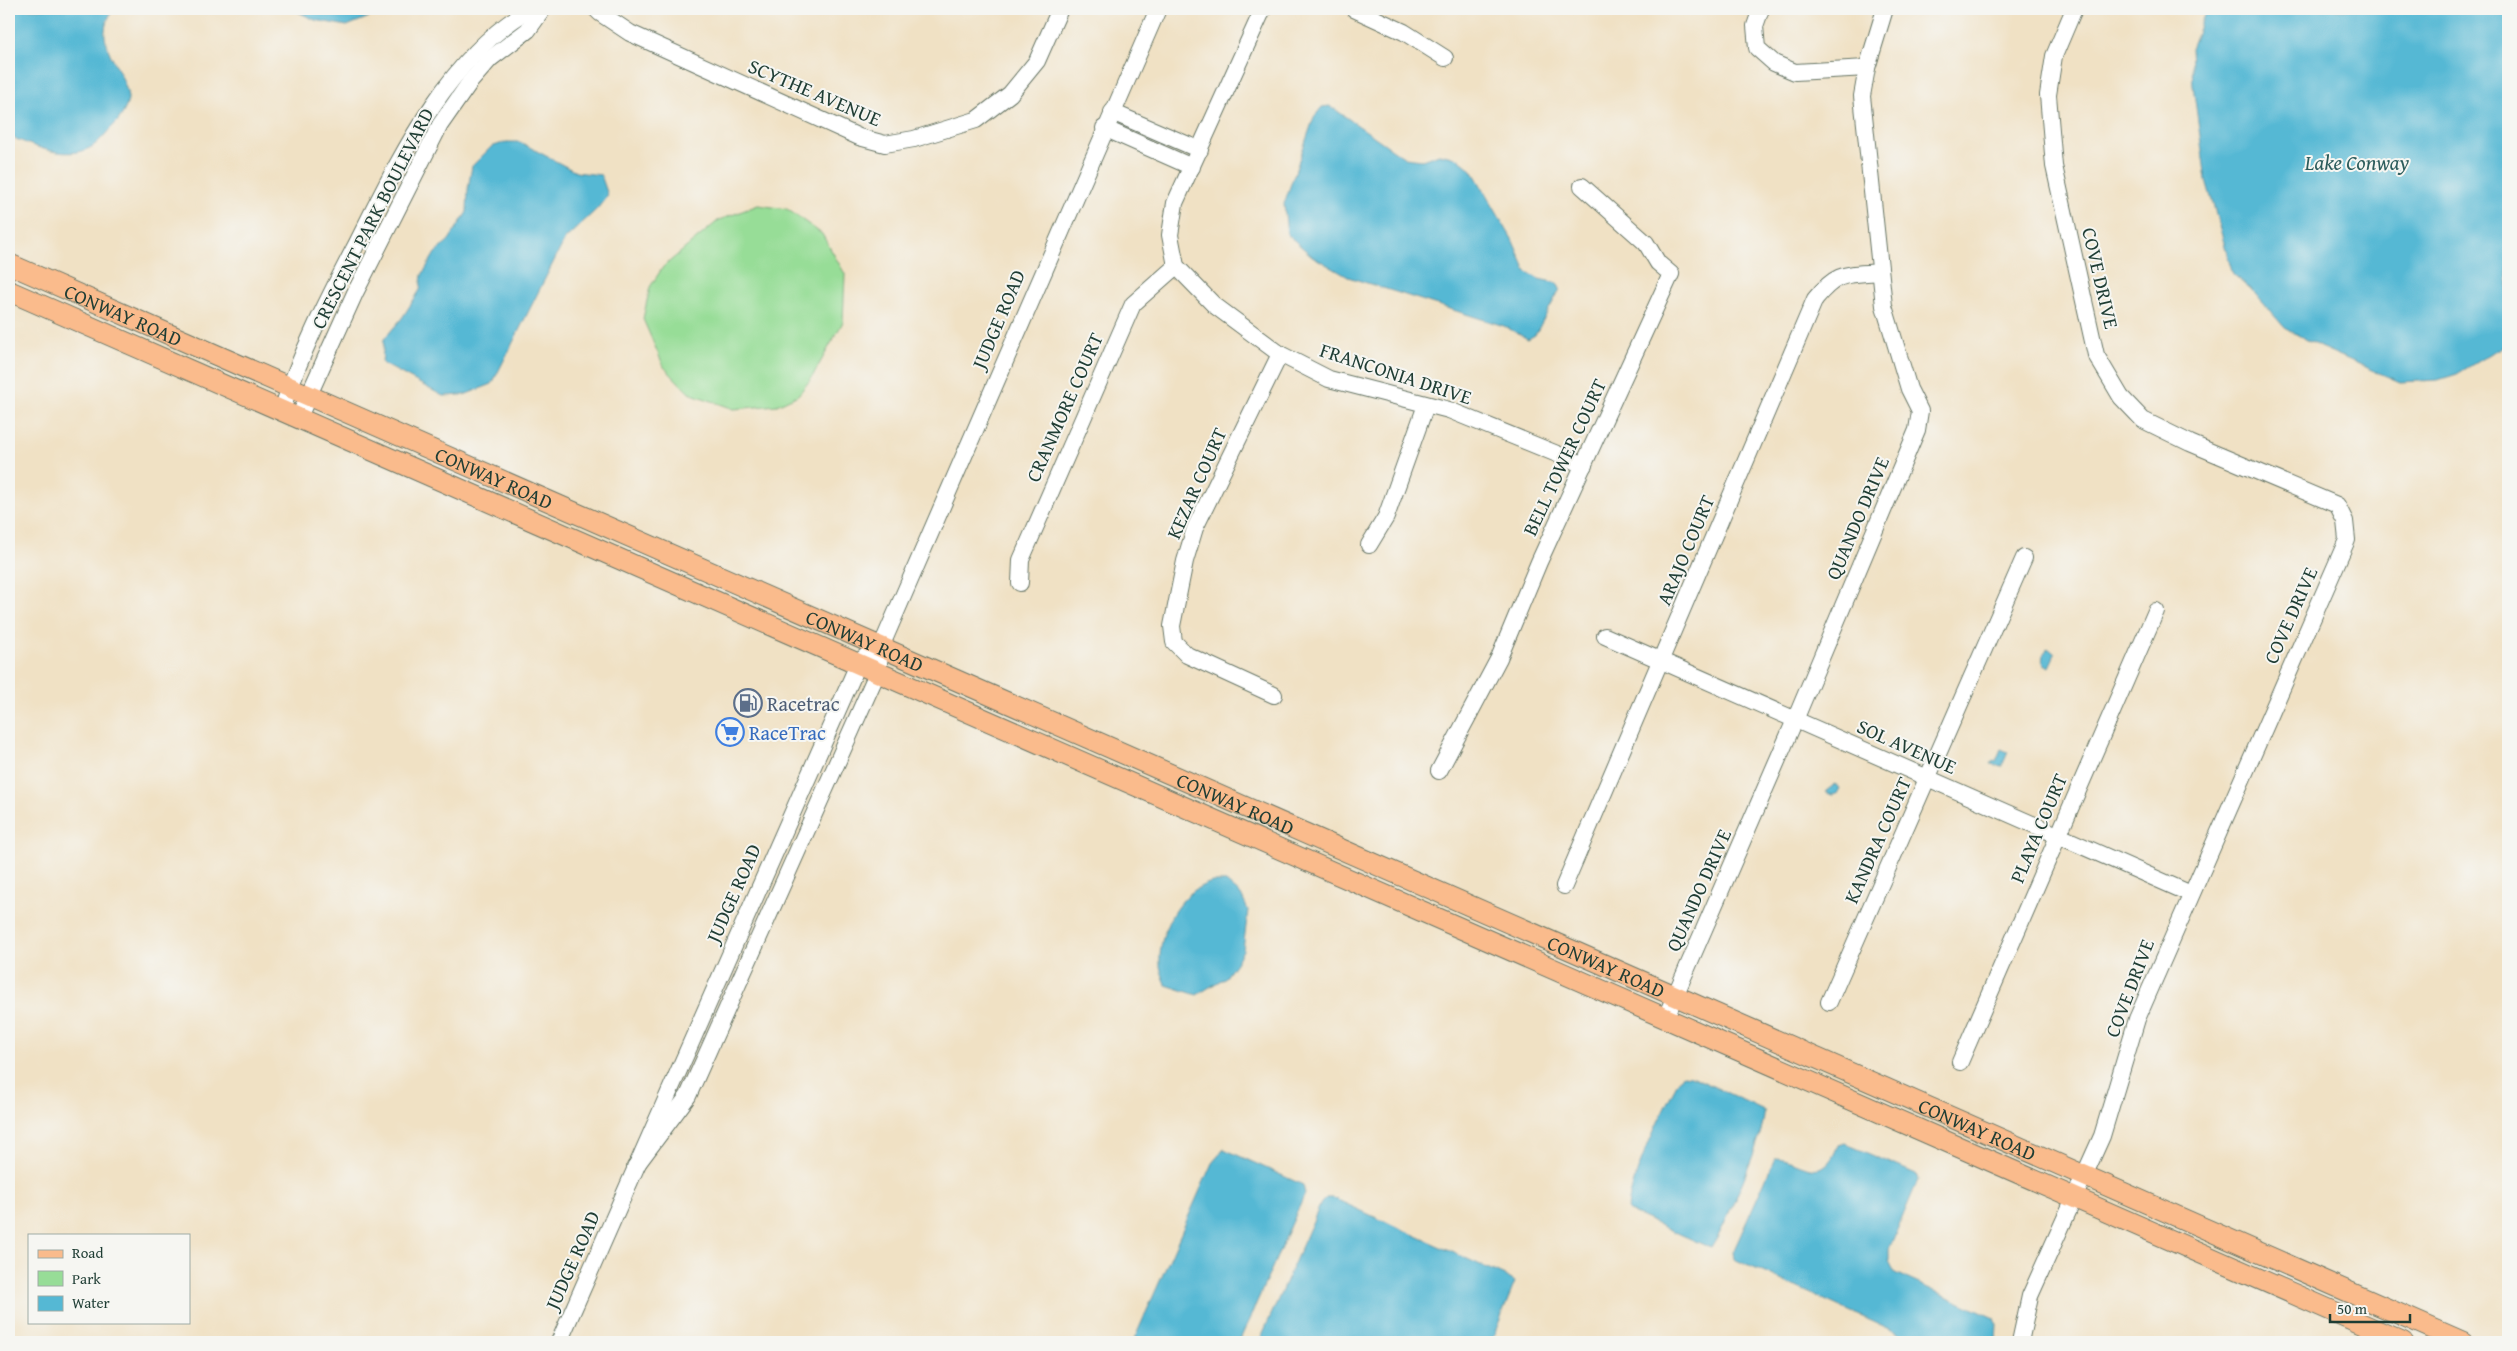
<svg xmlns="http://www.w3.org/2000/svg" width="2517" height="1351" font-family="'Gentium Book Plus',serif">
<rect width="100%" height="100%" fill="#f6f6f2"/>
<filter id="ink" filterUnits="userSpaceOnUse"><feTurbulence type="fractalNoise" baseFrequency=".02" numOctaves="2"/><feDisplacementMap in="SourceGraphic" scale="10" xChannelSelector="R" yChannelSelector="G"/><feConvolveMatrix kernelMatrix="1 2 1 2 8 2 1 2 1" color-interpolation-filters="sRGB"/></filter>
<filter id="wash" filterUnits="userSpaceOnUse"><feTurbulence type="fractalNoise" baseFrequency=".0096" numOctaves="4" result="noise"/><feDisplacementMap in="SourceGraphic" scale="20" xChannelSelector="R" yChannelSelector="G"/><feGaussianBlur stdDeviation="1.12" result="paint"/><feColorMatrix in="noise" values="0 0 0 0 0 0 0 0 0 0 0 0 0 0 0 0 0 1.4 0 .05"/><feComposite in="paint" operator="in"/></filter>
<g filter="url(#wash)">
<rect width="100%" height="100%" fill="#f0e1c4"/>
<polygon fill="#97dd97" stroke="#5b8d66" points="758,205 787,209 822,234 845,274 843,322 811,379 798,395 777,405 734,409 689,393 664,367 643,319 650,287 663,267 719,220"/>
<g fill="#55b8d4" stroke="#3a7a84">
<path d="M9,9H114C88,42 125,66 128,98C128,107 119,121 112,127C106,133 100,141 93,146C68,162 33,146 9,136Z"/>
<polygon points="292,9 389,9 347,26 315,20"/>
<polygon points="2211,9 2508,9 2508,343 2457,374 2438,380 2400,382 2320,347 2285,328 2250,288 2233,274 2206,180 2193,85 2191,48 2205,13"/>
<polygon points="1330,106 1405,158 1422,160 1439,154 1457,158 1472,170 1512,239 1526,271 1539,279 1557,283 1560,289 1535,335 1528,339 1504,326 1348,277 1312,256 1287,234 1284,204 1314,117 1322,107"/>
<polygon points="506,142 520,142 576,172 601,175 608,195 597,209 565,239 492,384 464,395 443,396 382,363 384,339 402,318 420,290 422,275 435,253 449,240 467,212 468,189 472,166 491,147"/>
<polygon points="2048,648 2055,654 2049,667 2043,663 2044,653"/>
<polygon points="2001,749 2008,752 2002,766 1991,764 1993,760 1996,761"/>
<polygon points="1835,784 1840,788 1837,794 1832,795 1825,792"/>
<path d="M1212,882H1226L1241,895L1248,910L1243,950L1236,963L1226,977L1197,995L1166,985C1164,978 1161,973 1160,966C1158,932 1177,892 1212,882Z"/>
<path d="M1682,1075L1691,1076L1764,1110C1768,1129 1724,1228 1711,1248L1628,1211C1628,1182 1666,1102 1682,1075Z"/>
<path d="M1844,1143L1916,1174L1918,1180L1889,1249V1261L1895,1273L1994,1318L1997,1324L1996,1342H1918L1734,1259L1733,1252L1775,1158C1802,1159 1822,1188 1838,1145Z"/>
<polygon points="1224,1149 1303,1185 1305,1194 1239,1342 1133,1342 1212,1163"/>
<polygon points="1326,1198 1333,1198 1507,1277 1515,1282 1491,1342 1259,1342 1321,1203"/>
</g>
</g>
<g filter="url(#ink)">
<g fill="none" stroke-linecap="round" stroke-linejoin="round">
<defs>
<g id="minor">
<polyline points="596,9 600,13 630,33 859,137 885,144 914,139 976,120 1010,94 1037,61 1060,9"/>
<polyline points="1263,9 1175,203 1170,235 1176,266 1214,305 1280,354 1329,379 1449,410 1584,465"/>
<polyline points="1354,9 1404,32 1445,58"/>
<polyline points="1761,9 1755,26 1757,48 1774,63 1795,72 1867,68"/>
<polyline points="1112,112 1200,150"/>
<polyline points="1104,128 1192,167"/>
<path d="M282,410C300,354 328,299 355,247C397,164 446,56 531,9"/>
<polyline points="299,417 355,293 440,125 470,82 490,59 528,30 543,9"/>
<polyline points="1369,545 1386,517 1426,405"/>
<polyline points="1020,583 1021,560 1133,304 1176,266"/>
<polyline points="1605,636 2191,894"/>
<polyline points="1274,695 1187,655 1174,642 1172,626 1185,561 1195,528 1280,354"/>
<polyline points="1439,771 1499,658 1539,562 1671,274 1658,263 1646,243 1582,186"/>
<path d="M1564,886L1815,299C1838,271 1846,275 1880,272"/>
<polyline points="1829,1002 2024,558"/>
<polyline points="1665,1019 1795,720 1917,430 1920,411 1909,389 1884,306 1862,96 1867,68 1885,9"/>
<polyline points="1960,1062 2156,611"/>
<polyline points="635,1167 688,1096 878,671 881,647 1158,9"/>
<polyline points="559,1342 859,662 866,656"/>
<polyline points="2020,1342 2030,1296 2102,1136 2137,1019 2347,540 2345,521 2337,505 2190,443 2143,420 2121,397 2096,355 2054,166 2048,95 2054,56 2074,9"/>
</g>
<g id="major">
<path id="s1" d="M9,264L2463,1342"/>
<polyline points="9,291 2403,1342"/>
</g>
</defs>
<use href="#minor" stroke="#687666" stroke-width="18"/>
<use href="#major" stroke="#687666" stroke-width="22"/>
<use href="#minor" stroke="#fff" stroke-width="16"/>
<use href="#major" stroke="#fabb8c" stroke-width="20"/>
</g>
</g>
<defs>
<symbol id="fuel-ring" viewBox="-11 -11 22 22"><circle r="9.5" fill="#f6f6f2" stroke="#5c6f8a" stroke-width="1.5"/><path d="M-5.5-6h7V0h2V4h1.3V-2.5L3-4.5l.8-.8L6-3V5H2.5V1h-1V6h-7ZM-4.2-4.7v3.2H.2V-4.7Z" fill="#5c6f8a"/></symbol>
<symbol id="supermarket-ring" viewBox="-11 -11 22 22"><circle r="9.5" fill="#f6f6f2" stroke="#3f7fe0" stroke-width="1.5"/><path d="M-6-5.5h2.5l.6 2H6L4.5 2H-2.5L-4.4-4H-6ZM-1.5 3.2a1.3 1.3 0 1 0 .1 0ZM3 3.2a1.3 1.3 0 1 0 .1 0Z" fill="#3f7fe0"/></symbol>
</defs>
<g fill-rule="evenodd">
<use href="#fuel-ring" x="732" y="687" width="32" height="32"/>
<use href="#supermarket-ring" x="714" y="716" width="32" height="32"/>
</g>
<g text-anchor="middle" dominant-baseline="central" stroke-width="4" stroke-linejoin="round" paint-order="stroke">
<g font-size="20" fill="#1f3d34" stroke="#f6f6f2">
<text transform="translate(815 92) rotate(23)">SCYTHE AVENUE</text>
<text transform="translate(372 218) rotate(-63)">CRESCENT PARK BOULEVARD</text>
<text transform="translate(2101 278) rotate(77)">COVE DRIVE</text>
<text stroke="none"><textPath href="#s1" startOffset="125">CONWAY ROAD</textPath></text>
<text transform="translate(998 319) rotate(-67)">JUDGE ROAD</text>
<text transform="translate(1396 373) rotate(18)">FRANCONIA DRIVE</text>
<text transform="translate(1064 407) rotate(-66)">CRANMORE COURT</text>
<text transform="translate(1564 457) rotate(-65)">BELL TOWER COURT</text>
<text stroke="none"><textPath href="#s1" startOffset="530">CONWAY ROAD</textPath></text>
<text transform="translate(1196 483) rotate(-66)">KEZAR COURT</text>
<text transform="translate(1857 518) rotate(-67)">QUANDO DRIVE</text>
<text transform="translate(1685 550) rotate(-67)">ARAJO COURT</text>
<text transform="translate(2290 615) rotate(-66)">COVE DRIVE</text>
<text stroke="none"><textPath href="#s1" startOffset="935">CONWAY ROAD</textPath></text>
<text transform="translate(1907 746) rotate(24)">SOL AVENUE</text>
<text stroke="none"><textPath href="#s1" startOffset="1340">CONWAY ROAD</textPath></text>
<text transform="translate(2038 828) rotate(-67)">PLAYA COURT</text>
<text transform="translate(1877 840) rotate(-66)">KANDRA COURT</text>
<text transform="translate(1698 890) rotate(-66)">QUANDO DRIVE</text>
<text transform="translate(733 893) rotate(-66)">JUDGE ROAD</text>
<text stroke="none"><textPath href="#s1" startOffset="1745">CONWAY ROAD</textPath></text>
<text transform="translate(2129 988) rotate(-69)">COVE DRIVE</text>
<text stroke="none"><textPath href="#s1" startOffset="2150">CONWAY ROAD</textPath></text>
<text transform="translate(572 1260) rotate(-66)">JUDGE ROAD</text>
</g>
<g font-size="20" fill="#4e5e75" stroke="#f6f6f2" text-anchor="start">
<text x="767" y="703">Racetrac</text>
</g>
<g font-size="20" fill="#366cbe" stroke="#f6f6f2" text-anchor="start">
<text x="749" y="732">RaceTrac</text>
</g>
<g font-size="21" font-style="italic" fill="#2c5c5c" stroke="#f6f6f2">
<text x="2357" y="162">Lake Conway</text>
</g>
</g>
<rect width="2517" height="1351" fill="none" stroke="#f6f6f2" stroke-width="30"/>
<rect x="28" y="1234" width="162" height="90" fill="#f6f6f2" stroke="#a0aca6"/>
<rect x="38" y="1250" width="25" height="8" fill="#fabb8c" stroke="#a0aca6"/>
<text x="72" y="1258" font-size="15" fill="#1f3d34">Road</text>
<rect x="38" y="1271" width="25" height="15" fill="#97dd97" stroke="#a0aca6"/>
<text x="72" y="1284" font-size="15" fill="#1f3d34">Park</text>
<rect x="38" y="1296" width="25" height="15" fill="#55b8d4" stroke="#a0aca6"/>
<text x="72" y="1308" font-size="15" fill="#1f3d34">Water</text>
<path d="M2330 1314v8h80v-8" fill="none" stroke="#1f3d34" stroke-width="2.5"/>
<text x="2337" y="1314" font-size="15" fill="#1f3d34" stroke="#f6f6f2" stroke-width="4" paint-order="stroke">50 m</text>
</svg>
